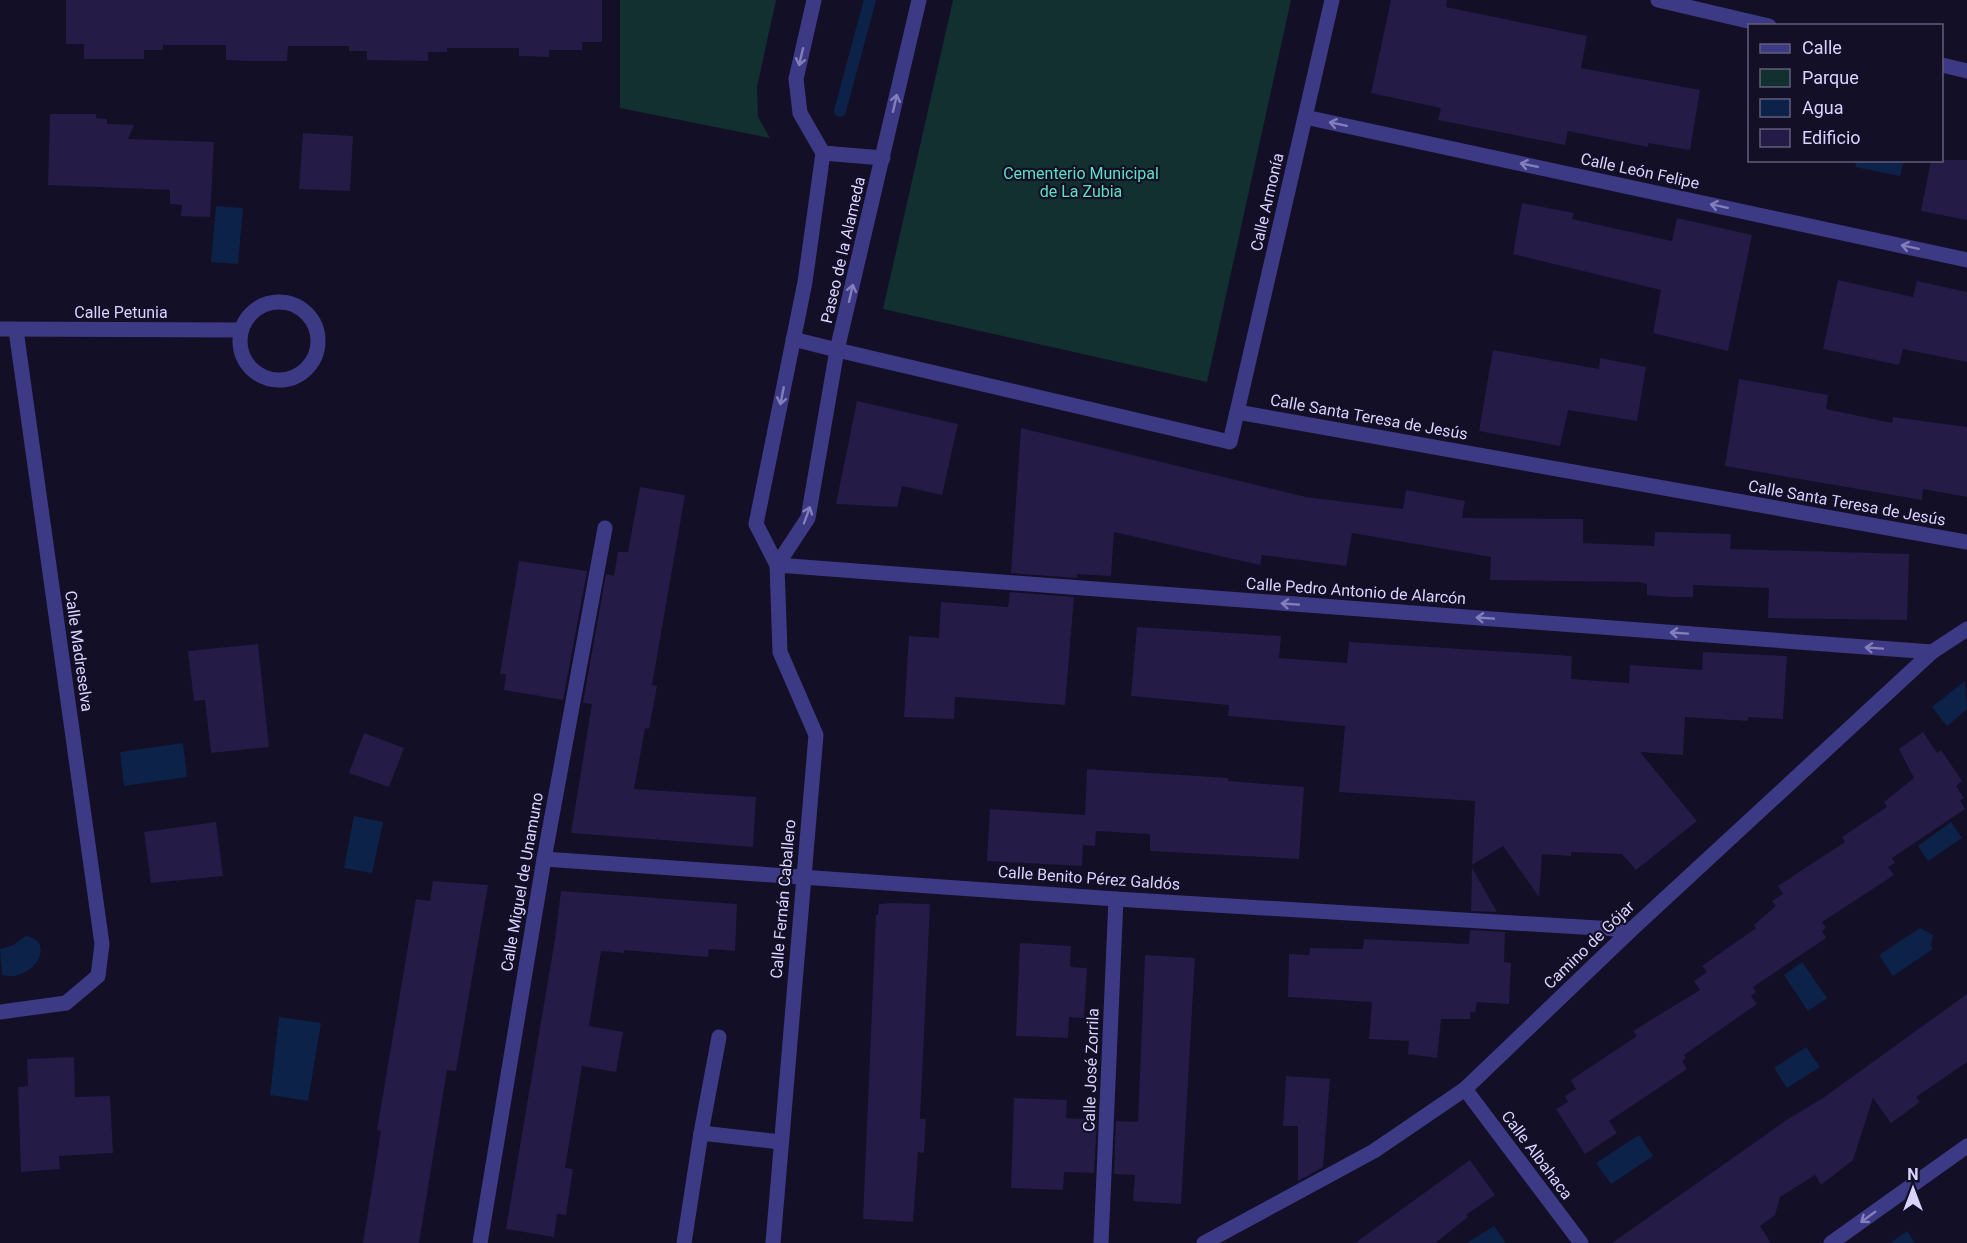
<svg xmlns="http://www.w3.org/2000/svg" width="1967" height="1243" font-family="Roboto,sans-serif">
<rect width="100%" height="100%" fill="#130f26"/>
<g fill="#12302f">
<polygon points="620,0 776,0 757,87 758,117 770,138 620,108"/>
<polygon points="953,0 1291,0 1207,382 883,309"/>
</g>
<g fill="#0c2248">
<polygon points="1857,160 1903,160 1904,161 1900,176 1855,167"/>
<polygon points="216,206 243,208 238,264 211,262"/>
<polygon points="1965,681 1967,709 1947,726 1932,707"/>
<polygon points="183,743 187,777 124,786 120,752"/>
<polygon points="354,816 383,822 372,873 344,868"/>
<polygon points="1951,822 1962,838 1928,861 1918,846"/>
<polygon points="1920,928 1933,935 1931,946 1933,949 1893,976 1879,955"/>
<path d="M26,936C58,942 33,983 2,975L0,949L13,945Z"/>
<polygon points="1802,962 1827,998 1808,1011 1784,975"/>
<polygon points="279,1017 321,1023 308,1101 270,1095"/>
<polygon points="1806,1047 1820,1067 1787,1088 1774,1068"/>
<polygon points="1639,1135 1653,1156 1611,1184 1596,1163"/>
<polygon points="1494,1226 1506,1243 1467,1243"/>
<polygon points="1907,1231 1915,1243 1890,1243"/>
</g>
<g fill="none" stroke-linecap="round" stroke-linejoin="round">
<polyline stroke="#0c2248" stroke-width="12" points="840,111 870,0"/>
</g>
<g fill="#241b47">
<polygon points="66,0 602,0 602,42 582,42 582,50 549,50 549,57 519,56 519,48 447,48 447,52 428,52 428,61 367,60 367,51 349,51 349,46 288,46 287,61 247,61 226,60 226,45 163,45 163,50 144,50 144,59 84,59 84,44 66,44"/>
<polygon points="1391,0 1447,0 1446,7 1587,36 1581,68 1700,90 1690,150 1648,143 1648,147 1568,131 1565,145 1438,120 1441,108 1371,93"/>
<polygon points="50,114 96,114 96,118 107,119 107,124 134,125 128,139 214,142 210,217 181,216 182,205 170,204 170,190 48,185"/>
<polygon points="303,133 353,136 350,191 299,189"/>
<polygon points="1931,160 1967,160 1967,220 1921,211"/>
<polygon points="1522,203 1574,213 1572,219 1672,241 1677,218 1752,235 1728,351 1653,333 1661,290 1513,254"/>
<polygon points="1838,280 1913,297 1917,281 1967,292 1967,362 1903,349 1899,365 1823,349"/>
<polygon points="1493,350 1599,369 1600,358 1646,367 1637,421 1568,410 1560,446 1479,431"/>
<polygon points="1739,379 1828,395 1826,409 1892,423 1893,417 1967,427 1967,497 1923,489 1922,500 1725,466"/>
<polygon points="857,401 958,424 942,495 902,486 897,507 836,504"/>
<polygon points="1021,428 1306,497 1403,509 1406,490 1465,501 1462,518 1583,519 1583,543 1654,546 1655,532 1731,534 1730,549 1909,554 1907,620 1768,618 1769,588 1693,585 1693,597 1673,597 1647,595 1647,584 1639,582 1490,580 1491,557 1352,533 1346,566 1262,555 1260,565 1114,532 1111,576 1077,574 1077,578 1011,573"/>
<polygon points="640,487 685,495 652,685 657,686 649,729 645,728 634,789 756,797 753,847 571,833 592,704 583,703 606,574 614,576 618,552 628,552"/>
<polygon points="519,561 587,571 563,700 504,690 506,674 500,674"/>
<polygon points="1010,592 1074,597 1065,705 955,697 954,719 904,717 909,636 939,638 941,602 1008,607"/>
<polygon points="1137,627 1281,636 1279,658 1347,663 1349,642 1572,656 1571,679 1629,683 1630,665 1702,670 1703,652 1787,656 1783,719 1748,717 1748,721 1685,717 1683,755 1640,752 1697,821 1636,870 1622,854 1571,852 1571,856 1542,854 1539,897 1503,846 1472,865 1475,801 1339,792 1345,726 1228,716 1229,705 1131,696"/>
<polygon points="258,644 269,747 211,753 205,700 194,701 188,651"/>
<polygon points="1923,732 1937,753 1941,750 1962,781 1956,786 1964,798 1960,800 1965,809 1892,858 1895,863 1888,867 1894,875 1822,922 1826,928 1822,931 1826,938 1753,987 1756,992 1751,996 1757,1004 1684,1055 1686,1058 1682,1061 1687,1069 1609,1121 1617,1133 1585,1154 1556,1109 1568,1102 1565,1096 1576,1089 1571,1080 1637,1036 1633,1031 1700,990 1694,981 1707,972 1702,966 1756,928 1754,925 1776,906 1772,901 1783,894 1778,886 1845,842 1842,837 1887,807 1884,802 1914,778 1899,749"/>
<polygon points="364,733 404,748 389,787 349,773"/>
<polygon points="1087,769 1228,778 1228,781 1304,787 1299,859 1150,851 1150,834 1096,831 1095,846 1083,845 1082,866 987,861 990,809 1085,815"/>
<polygon points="216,822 223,876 151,883 144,832"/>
<polygon points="1472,868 1497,912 1471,911"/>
<polygon points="433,881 488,885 456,1071 447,1070 419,1243 363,1243 381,1131 377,1130 416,899 430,901"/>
<polygon points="561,891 737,904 735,951 709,949 708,957 624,950 624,953 601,951 589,1026 623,1032 616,1072 582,1066 565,1168 573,1169 566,1215 557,1214 554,1237 506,1229 555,939"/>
<polygon points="891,903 930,904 920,1119 926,1119 924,1153 918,1152 913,1222 863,1219 876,915 878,915 879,904"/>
<polygon points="1470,930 1505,932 1504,962 1511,963 1509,1004 1477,1002 1475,1012 1470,1012 1470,1019 1441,1019 1437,1058 1408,1054 1409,1041 1369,1039 1372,1002 1288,997 1289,954 1309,955 1310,948 1363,949 1364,939 1469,944"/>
<polygon points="1020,943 1071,946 1070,967 1087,968 1084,1018 1069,1017 1068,1038 1016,1036"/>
<polygon points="1145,955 1195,958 1181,1204 1133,1201 1135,1175 1114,1174 1116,1121 1138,1122"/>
<polygon points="1967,994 1967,1062 1916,1097 1920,1102 1891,1123 1873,1098 1853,1160 1821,1185 1815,1175 1780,1197 1775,1215 1760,1226 1771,1243 1612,1243 1788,1119 1823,1098"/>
<polygon points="74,1057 75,1097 110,1096 113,1153 59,1156 60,1169 21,1172 18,1087 28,1086 27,1059"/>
<polygon points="1286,1076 1330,1079 1323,1167 1298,1181 1298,1126 1283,1126"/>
<polygon points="1014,1098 1067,1100 1066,1118 1097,1120 1094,1173 1064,1172 1063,1190 1011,1188"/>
<polygon points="1470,1160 1495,1195 1466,1215 1468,1217 1435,1243 1355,1243"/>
</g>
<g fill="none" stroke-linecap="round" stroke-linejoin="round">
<g stroke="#3d3a85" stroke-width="15">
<polyline points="1658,0 1769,26"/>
<polyline points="1942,65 1967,71"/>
<polyline points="1305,117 1967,260"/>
<circle cx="279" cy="341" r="39"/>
<polyline points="0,329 241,330"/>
<polyline points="837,350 1230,442 1237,412 1967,542"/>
<polyline points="1237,412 1332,0"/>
<polyline points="777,565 1932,652"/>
<polyline points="544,859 1116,899 1631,930"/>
<polyline points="0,1012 66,1003 98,976 102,944 16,330"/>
<polyline points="1465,1089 1581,1243"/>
<polyline points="701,1133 719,1037"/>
<polyline points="480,1243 544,859 605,528"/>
<polyline points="684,1243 701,1133 781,1142"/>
<polyline points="1101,1243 1116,899"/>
<polyline points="1831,1243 1967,1146"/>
</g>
<g stroke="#3d3a85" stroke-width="15">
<polyline points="823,153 883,158"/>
<polyline points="793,339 837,350"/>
<polyline points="777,565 808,518 837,350 919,0"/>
<polyline points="773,1243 816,735 780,652 777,565 756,524 805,282 823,153 800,113 796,79 814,0"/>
<polyline points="1204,1243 1374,1151 1465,1089 1631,930 1932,652 1967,629"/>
</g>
</g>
<defs><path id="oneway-shaft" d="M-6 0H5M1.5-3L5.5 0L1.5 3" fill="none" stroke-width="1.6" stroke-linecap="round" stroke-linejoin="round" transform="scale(1.5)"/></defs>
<g stroke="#837fbc">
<use href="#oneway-shaft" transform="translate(801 57) rotate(103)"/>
<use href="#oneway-shaft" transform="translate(895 103) rotate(-77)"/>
<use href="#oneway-shaft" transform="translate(1338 124) rotate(-168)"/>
<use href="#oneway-shaft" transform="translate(1529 165) rotate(-168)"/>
<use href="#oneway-shaft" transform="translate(1719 206) rotate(-168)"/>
<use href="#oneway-shaft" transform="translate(1910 247) rotate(-168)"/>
<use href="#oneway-shaft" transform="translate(851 293) rotate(-77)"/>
<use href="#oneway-shaft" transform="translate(782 396) rotate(101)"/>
<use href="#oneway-shaft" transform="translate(807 515) rotate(-70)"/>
<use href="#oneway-shaft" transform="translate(1290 604) rotate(-176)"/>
<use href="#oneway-shaft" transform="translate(1485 618) rotate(-176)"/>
<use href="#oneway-shaft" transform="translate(1679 633) rotate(-176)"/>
<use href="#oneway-shaft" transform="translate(1874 648) rotate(-176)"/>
<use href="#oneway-shaft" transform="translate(1868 1217) rotate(144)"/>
</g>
<g text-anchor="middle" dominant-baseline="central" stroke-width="4.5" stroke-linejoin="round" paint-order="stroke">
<g font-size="16" fill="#d9d4ff" stroke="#130f26">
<text transform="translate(1640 171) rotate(12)">Calle León Felipe</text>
<text transform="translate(1267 202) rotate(-77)">Calle Armonía</text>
<text transform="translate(843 250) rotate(-77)">Paseo de la Alameda</text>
<text x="121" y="312">Calle Petunia</text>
<text transform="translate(1369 417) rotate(10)">Calle Santa Teresa de Jesús</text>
<text transform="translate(1847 503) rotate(10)">Calle Santa Teresa de Jesús</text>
<text transform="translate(1356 591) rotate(4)">Calle Pedro Antonio de Alarcón</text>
<text transform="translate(79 651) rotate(82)">Calle Madreselva</text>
<text transform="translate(1089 878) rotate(4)">Calle Benito Pérez Galdós</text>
<text transform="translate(522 882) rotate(-80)">Calle Miguel de Unamuno</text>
<text transform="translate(783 899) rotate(-85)">Calle Fernán Caballero</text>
<text transform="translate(1589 945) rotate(-44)">Camino de Gójar</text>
<text transform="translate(1091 1070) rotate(-88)">Calle José Zorrila</text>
<text transform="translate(1537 1155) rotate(53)">Calle Albahaca</text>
</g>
<g font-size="16" fill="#5fe0c0" stroke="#130f26">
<text x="1081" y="173">Cementerio Municipal<tspan x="1081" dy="18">de La Zubia</tspan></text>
</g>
</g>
<rect x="1748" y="24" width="195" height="138" fill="#130f26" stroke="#625e7d" stroke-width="1.5"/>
<rect x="1760" y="44" width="30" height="9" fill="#3d3a85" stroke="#625e7d" stroke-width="1.5"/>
<text x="1802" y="54" font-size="18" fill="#d9d4ff">Calle</text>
<rect x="1760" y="69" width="30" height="18" fill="#12302f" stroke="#625e7d" stroke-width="1.5"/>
<text x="1802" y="84" font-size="18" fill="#d9d4ff">Parque</text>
<rect x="1760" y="99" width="30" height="18" fill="#0c2248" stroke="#625e7d" stroke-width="1.5"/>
<text x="1802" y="114" font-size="18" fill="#d9d4ff">Agua</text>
<rect x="1760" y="129" width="30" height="18" fill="#241b47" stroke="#625e7d" stroke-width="1.5"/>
<text x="1802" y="144" font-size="18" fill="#d9d4ff">Edificio</text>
<g transform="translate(1913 1189)" stroke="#130f26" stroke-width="4.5" paint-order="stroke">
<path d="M0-4.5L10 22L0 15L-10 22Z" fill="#d9d4ff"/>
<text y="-9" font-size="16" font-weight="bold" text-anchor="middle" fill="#d9d4ff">N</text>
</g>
</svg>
